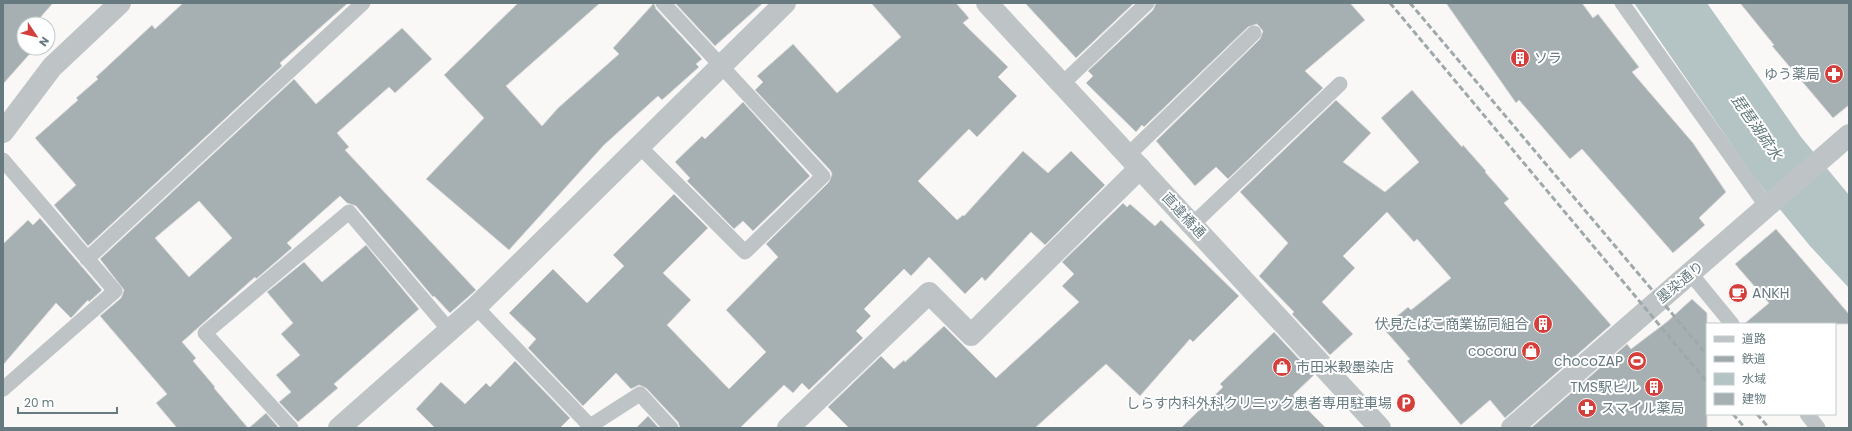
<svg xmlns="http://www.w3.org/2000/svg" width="1852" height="431" font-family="Poppins,'Noto Sans JP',sans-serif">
<rect width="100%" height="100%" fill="#f9f8f7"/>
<polygon fill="#b4c4c4" points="1634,3 1707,3 1801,137 1849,195 1849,288 1810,246 1756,180"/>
<g fill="#a6b0b3" stroke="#dbdad9" fill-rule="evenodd">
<polygon points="3,3 53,3 39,19 44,24 24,24 24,48 35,48 3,84"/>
<polygon points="183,3 348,3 280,63 282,66 88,246 54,205 76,185 35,138 78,100 76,98 98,79 96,77 152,25 155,29"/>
<polygon points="518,3 600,3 506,86 542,126 558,108 619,54 613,48 654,3 656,9 702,59 696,64 699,67 662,100 658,96 604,145 509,250 426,179 484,118 444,75"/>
<polygon points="675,3 763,3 715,46"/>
<polygon points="871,3 956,3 969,18 963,23 1008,67 998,77 1017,96 977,137 969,129 918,181 957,220 963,215 964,216 1023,151 1048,173 1071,151 1105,185 1045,245 1031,232 985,281 982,277 965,294 929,257 911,276 904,269 864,309 871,316 856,331 863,338 809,390 802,383 793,393 784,385 740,428 680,428 678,422 646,388 639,385 631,389 616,373 583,406 528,348 536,339 509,313 553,269 587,303 624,266 613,255 674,194 708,228 663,273 691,300 667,325 729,389 766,352 726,310 778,257 766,244 829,182 832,174 830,170 755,90 763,82 757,76 793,44 837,93 901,37"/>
<polygon points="1025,3 1134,3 1076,58"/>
<polygon points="1156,3 1350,3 1365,20 1305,71 1323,88 1228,179 1216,167 1195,186 1156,141 1260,39 1263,31 1257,24 1248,27 1144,127 1142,125 1136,132 1086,83 1093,76 1088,71 1153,10"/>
<polygon points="1446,3 1582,3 1593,18 1598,14 1639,67 1632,72 1693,143 1726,192 1699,218 1705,225 1673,253 1582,149 1570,159 1519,100 1516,103"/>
<polygon points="1740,3 1849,3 1849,105 1833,118 1772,46 1774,45"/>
<path d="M402,28L432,59L395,93L389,87L337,133L349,147L345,150L476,290L450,313L434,296L433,297L356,206L347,203L340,196L287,243L292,248L256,279L255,277L182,342L196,358L193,361L215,387L214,388L248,428H177L156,403L167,394L100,316L121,298L124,290L100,259L294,79L316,104ZM199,201L232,238L189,277L155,238Z"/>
<polygon points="1412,90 1462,147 1463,145 1486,171 1485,172 1509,199 1504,203 1611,325 1505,418 1490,400 1461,425 1407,361 1410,359 1383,328 1408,307 1411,310 1451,278 1417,239 1414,242 1387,212 1343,256 1355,268 1322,302 1353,334 1330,355 1292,314 1294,312 1259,276 1288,243 1240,192 1336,100 1371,133 1343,162 1385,192 1419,162 1381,118"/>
<polygon points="743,102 810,176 753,231 743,221 734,229 687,181 690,178 675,162 702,136 705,139"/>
<polygon points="1123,203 1127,207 1130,204 1155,226 1161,220 1239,296 1193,342 1190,339 1140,396 1106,364 1035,428 849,428 828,407 881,356 894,369 904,360 905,362 944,326 996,378 1079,302 1062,286 1074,274 1062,262"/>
<polygon points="40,218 102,290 89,302 88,300 71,318 56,303 3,365 3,244 28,220 33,225"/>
<polygon points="1776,229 1849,314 1849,324 1744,324 1769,303 1735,264"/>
<polygon points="366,245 419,309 334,384 338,388 298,422 279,402 291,392 276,375 300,355 281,334 293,323 267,292 304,262 322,282"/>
<polygon points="1692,299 1707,313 1707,428 1531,428 1627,344 1631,349 1668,321"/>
<polygon points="1274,332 1314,375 1293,395 1326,428 1181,428 1223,387 1220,384"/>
<polygon points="515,361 570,418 560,428 435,428 416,409 441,382 465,404 486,383 490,387"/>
<polygon points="266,413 279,428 249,428"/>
<polygon points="648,416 659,428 636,428"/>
</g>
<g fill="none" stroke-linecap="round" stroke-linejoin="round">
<g stroke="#bec4c6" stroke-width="15">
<polyline points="1622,3 1767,207"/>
<polyline points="1062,84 1147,3"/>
<polyline points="639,146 745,252 823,176 663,3"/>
<polyline points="1128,155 1254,33"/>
<polyline points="3,160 115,291 3,389"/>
<polyline points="1192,225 1340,84"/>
<polyline points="87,259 363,3"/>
<polyline points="1691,274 1732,324"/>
<polyline points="476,307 590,426 587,428"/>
<polyline points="1807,414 1818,428"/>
<polyline points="590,426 640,394 671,428"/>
<polyline points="291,428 205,333 349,212 450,331"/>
</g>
<g stroke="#bec4c6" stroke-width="22">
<polyline points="987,3 1380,428"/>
<polyline points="3,132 52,67 120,3"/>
<polyline points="339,428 476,307 785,3"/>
<polyline points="788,428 929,293 971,335 1140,168"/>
<polyline points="1512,428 1849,135"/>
</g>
<g stroke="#9fa8ab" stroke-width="3" stroke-dasharray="6 3" stroke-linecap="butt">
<polyline points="1390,3 1707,382"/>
<polyline points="1410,3 1707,355"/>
<polyline points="1733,414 1745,428"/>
<polyline points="1757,414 1769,428"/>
</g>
</g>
<defs>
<symbol id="building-disc" viewBox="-11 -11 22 22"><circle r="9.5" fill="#d43f3c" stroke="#fff"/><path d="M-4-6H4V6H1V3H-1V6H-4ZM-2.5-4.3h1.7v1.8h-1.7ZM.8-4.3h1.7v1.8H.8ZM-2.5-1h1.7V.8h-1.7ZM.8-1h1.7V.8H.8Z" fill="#fff"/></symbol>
<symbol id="pharmacy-disc" viewBox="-11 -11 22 22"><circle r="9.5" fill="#d43f3c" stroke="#fff"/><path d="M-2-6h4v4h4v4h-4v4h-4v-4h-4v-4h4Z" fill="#fff"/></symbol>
<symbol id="cafe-disc" viewBox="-11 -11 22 22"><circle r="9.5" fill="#d43f3c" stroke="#fff"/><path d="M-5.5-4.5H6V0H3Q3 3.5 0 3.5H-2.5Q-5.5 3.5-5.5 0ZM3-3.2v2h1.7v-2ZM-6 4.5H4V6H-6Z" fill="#fff"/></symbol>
<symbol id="shop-disc" viewBox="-11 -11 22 22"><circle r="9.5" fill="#d43f3c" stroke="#fff"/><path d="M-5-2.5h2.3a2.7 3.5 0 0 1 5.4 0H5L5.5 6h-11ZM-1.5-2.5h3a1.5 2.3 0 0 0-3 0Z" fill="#fff"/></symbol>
<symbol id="stadium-disc" viewBox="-11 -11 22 22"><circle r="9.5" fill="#d43f3c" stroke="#fff"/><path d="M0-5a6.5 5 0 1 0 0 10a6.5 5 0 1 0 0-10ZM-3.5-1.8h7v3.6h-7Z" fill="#fff"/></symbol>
<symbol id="parking-disc" viewBox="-11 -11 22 22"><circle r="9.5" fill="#d43f3c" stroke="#fff"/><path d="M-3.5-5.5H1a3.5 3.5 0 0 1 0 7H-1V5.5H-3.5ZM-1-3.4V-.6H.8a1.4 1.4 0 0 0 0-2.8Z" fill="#fff"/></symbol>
</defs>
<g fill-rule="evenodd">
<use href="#building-disc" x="1509" y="47" width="22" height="22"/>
<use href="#pharmacy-disc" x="1823" y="63" width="22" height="22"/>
<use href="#cafe-disc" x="1727" y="282" width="22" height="22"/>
<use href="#building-disc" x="1532" y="313" width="22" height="22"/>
<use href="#shop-disc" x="1520" y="340" width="22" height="22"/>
<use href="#stadium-disc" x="1626" y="350" width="22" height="22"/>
<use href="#shop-disc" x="1271" y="356" width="22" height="22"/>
<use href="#building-disc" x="1643" y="376" width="22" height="22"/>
<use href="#parking-disc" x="1395" y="392" width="22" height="22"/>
<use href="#pharmacy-disc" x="1576" y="397" width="22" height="22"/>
</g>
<g text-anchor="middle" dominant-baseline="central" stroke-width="4" stroke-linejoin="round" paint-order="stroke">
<g font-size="14" fill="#667a7f" stroke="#fff" text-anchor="end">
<text x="1534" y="58" text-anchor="start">ソラ</text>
<text x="1820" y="74">ゆう薬局</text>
<text x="1752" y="293" text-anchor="start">ANKH</text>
<text x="1529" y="324">伏見たばこ商業協同組合</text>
<text x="1517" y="351">cocoru</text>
<text x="1623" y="361">chocoZAP</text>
<text x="1296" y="367" text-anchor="start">市田米穀墨染店</text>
<text x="1640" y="387">TMS駅ビル</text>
<text x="1392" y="403">しらす内科外科クリニック患者専用駐車場</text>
<text x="1601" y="408" text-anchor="start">スマイル薬局</text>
</g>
<g font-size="14" fill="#667a7f" stroke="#fff">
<text transform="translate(1184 215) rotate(47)">直違橋通</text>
<text transform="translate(1680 282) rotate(-40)">墨染通り</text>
</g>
<g font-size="15" font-style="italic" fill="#617879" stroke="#fff">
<text transform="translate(1757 127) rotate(55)">琵琶湖疏水</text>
</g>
</g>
<rect width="1852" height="431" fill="none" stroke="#667a7f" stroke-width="8"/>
<rect x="1706" y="323" width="130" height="92" fill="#ffffff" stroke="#c2cacc"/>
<rect x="1714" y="336" width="20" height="6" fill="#bec4c6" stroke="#c2cacc"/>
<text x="1742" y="343" font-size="12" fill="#667a7f">道路</text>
<rect x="1714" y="356" width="20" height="6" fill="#9fa8ab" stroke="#c2cacc"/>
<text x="1742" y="363" font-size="12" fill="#667a7f">鉄道</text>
<rect x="1714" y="373" width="20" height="12" fill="#b4c4c4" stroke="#c2cacc"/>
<text x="1742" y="383" font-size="12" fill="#667a7f">水域</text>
<rect x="1714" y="393" width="20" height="12" fill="#a6b0b3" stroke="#c2cacc"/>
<text x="1742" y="403" font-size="12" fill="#667a7f">建物</text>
<g transform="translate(36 36) rotate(125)"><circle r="19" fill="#ffffff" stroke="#c2cacc"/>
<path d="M0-3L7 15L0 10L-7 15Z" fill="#d43f3c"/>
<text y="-6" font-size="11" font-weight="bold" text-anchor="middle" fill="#667a7f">N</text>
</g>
<path d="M18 407v6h99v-6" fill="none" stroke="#667a7f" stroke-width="2"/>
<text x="24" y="407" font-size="12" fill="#667a7f" stroke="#ffffff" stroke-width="3" paint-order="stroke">20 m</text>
</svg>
